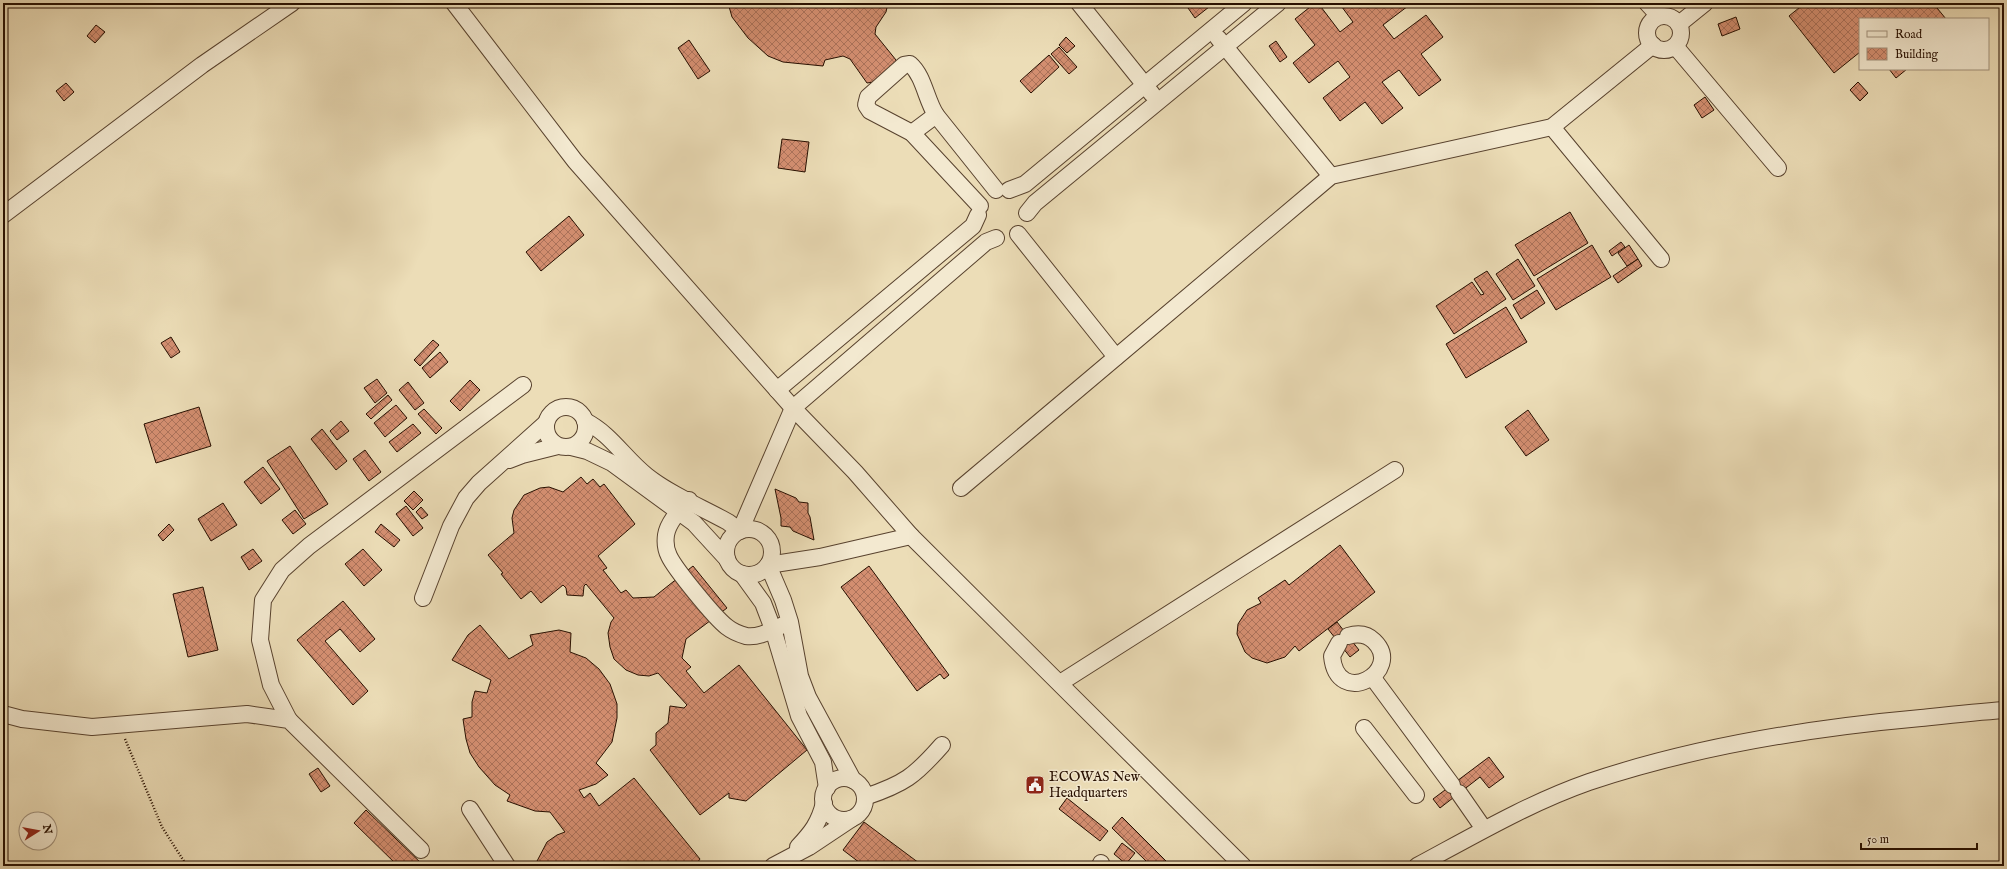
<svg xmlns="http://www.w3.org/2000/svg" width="2007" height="869" font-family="'IM FELL English',serif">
<defs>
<pattern id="building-cross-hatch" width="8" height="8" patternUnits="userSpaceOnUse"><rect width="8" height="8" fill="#d38e70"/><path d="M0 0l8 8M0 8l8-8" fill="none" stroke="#ab725a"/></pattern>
</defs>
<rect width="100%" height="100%" fill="#ecddb7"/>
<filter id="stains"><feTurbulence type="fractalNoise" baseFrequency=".005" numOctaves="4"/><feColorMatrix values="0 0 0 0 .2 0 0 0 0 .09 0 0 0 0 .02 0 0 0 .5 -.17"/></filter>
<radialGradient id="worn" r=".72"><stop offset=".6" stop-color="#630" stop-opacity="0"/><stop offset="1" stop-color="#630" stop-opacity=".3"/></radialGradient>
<g fill="url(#building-cross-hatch)" stroke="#270f00">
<polygon points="728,3 888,3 886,12 876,27 875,34 896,60 895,66 874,82 867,83 850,59 843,56 825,60 823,66 783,62 768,56 748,38 732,17"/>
<polygon points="1195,3 1214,3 1195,18 1188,8"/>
<polygon points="1315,3 1318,3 1340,32 1353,22 1339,3 1412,3 1383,25 1394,39 1426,15 1443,37 1421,54 1441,80 1419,96 1399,70 1382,82 1403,108 1382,124 1365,102 1340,121 1323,98 1350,77 1338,61 1309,83 1293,63 1315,45 1295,19"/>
<polygon points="1805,3 1933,3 1946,19 1860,19 1860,52 1834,73 1789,16"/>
<polygon points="1736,17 1740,29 1722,36 1718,24"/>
<polygon points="96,25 105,32 95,43 87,36"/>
<polygon points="1066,37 1075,46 1067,53 1059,45"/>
<polygon points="689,40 710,71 698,79 678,48"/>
<polygon points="1276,41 1287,57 1280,62 1269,46"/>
<polygon points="1059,47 1077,67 1069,74 1051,54"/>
<polygon points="1049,55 1059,67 1031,93 1020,81"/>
<polygon points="1889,69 1907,69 1896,78"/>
<polygon points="1858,82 1868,93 1860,101 1850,90"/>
<polygon points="66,83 74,92 64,101 56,91"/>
<polygon points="1705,97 1714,110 1702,118 1694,105"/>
<polygon points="782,139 809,142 805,172 778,168"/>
<polygon points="1570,212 1588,243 1534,276 1515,245"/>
<polygon points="569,216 584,235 541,271 526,252"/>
<polygon points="1621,242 1625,247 1612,256 1609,251"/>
<polygon points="1592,245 1611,277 1556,310 1537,279"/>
<polygon points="1629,245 1638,259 1627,266 1618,253"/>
<polygon points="1518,259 1535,286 1513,300 1496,274"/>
<polygon points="1638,259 1642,266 1618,283 1613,276"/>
<polygon points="1487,271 1506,299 1454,334 1436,306 1472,282 1481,295 1484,294 1474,279"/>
<polygon points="1537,290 1545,303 1521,319 1513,305"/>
<polygon points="1506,307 1527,342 1466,378 1446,344"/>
<polygon points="171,337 180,352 171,358 161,343"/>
<polygon points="433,340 439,345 420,366 414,360"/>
<polygon points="440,352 448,362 430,378 422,368"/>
<polygon points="377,379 387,393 375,403 364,388"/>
<polygon points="470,380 480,390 460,411 450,401"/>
<polygon points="408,382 424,403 415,410 399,390"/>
<polygon points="388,395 392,400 371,419 366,414"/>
<polygon points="396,405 407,418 385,437 374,423"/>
<polygon points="199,407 211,446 156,463 144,424"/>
<polygon points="424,409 442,428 436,434 418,414"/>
<polygon points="1528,410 1549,440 1526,456 1505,427"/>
<polygon points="341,421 349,431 337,440 330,431"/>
<polygon points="413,424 421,433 397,452 389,442"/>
<polygon points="322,429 347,461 336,470 311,439"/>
<polygon points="290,446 328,504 304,519 267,461"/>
<polygon points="365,450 381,472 369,481 353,459"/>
<polygon points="263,467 280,489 261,504 244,482"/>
<polygon points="581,477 587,484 593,479 600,487 604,484 635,524 598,556 607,568 603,570 621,593 626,590 633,598 654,597 693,566 727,608 686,639 682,658 691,667 686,671 704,693 739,665 807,750 746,801 729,798 729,793 700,815 650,750 656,745 656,733 668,723 670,706 684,708 687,705 658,673 649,676 638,675 626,670 614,659 610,647 608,633 611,622 614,618 586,584 584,586 583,596 567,595 566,588 563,585 541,603 531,591 521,599 501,574 503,573 488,555 514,533 512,518 514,510 524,495 540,488 549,487 563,492"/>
<polygon points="775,489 796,498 799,502 808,503 808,513 810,517 814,540 793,531 790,527 781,526 781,518"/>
<polygon points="414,491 423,500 413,510 404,501"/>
<polygon points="223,503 237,525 211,541 198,519"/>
<polygon points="406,506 423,528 413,536 396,514"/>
<polygon points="421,507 428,515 422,519 416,512"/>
<polygon points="295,510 306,524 293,534 282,520"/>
<polygon points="169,524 174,530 163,541 158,535"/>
<polygon points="381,524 400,540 394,547 375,532"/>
<polygon points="1340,545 1375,592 1299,651 1295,646 1285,657 1267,663 1252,658 1245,652 1237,634 1238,624 1247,610 1261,603 1258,598 1285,580 1289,585"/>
<polygon points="253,549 262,561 249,570 241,557"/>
<polygon points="363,549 382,570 364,586 345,564"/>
<polygon points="869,566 949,675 944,679 940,674 917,691 841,587"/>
<polygon points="203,587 218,650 188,657 173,594"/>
<polygon points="343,601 375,639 360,652 340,629 325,641 368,691 353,705 297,640"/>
<polygon points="1337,622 1359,650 1350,657 1328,629"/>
<polygon points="480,625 509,659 533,645 530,635 559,630 571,633 570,652 586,658 599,669 610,684 617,704 617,718 612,742 596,763 608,775 596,784 579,790 584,798 590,793 599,806 634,778 700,859 695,866 538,866 536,863 547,842 557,835 565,832 550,812 535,811 507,801 510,795 495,785 479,767 470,753 466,739 463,719 472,717 472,702 475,691 487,693 491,680 452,660 468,635"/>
<polygon points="1489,757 1504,777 1489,788 1480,777 1440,808 1433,799"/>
<polygon points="318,768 330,786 321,792 309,774"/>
<polygon points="1067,798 1108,831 1100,841 1059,809"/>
<polygon points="366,810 424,866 398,866 354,823"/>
<polygon points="1122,817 1171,866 1150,866 1146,861 1112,828"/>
<polygon points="864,822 919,863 917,866 864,866 843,850"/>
<polygon points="1122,843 1135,853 1126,864 1114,854"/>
</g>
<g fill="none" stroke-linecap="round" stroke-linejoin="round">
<defs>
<g id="minor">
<polyline points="454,3 575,161 793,408 855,472 911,536 1243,866"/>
<polyline points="1079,3 1152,94"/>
<polyline points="1647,3 1659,16"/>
<circle cx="1664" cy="33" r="17"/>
<polyline points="1679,24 1705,3"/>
<polyline points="1218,38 1331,176"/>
<polyline points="1675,46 1778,168"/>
<polyline points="1552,127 1661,259"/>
<polyline points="912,133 936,115"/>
<polyline points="1009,190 1025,184 1244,3"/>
<path d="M980,206L912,133L870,111L866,105L868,97L904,65L910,64C924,76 926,100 936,115L996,190"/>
<polyline points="1027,213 1035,203 1278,3"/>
<polyline points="3,215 202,65 292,3"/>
<polyline points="1018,234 1116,357"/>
<polyline points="777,390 973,226 978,215"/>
<circle cx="566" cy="427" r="20"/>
<path d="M585,421C611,434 625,459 647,476C671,495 701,507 728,522L740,531L793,408L986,242L996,238"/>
<polyline points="571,447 587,451 612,463 694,523 727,559"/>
<polyline points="509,460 522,455 558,446"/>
<polyline points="961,488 1331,176 1552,127 1653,45"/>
<path d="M689,500C680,510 668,522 666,535C665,542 666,550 669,556C675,569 715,618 727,627C732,631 739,634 746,636C759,638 772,630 783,625"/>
<circle cx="749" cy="552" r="23"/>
<polyline points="742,574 763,603 773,629 799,716 823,762 827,788"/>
<polyline points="423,598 451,526 466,498 479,483 546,423"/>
<path d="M1339,643L1332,656C1337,710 1405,671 1374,641C1367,634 1358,633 1348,636"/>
<polyline points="1373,678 1452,785"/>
<polyline points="1060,683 1395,470"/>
<polyline points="3,714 22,719 92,727 247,714 289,720 421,850"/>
<polyline points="289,720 271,685 260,640 263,600 282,570 309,546 523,385"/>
<polyline points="1364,728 1416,795"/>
<circle cx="844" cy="799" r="21"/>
<polyline points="853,780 808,697 800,676 790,622 783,600 768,565 820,557 911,536"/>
<polyline points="1459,793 1484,829"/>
<path d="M865,797C904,784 915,776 942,745"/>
<polyline points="470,809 507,866"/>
<path d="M798,847C812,832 819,823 824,803"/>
<polyline points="773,866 809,847 851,819"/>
<polyline points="1100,866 1101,863"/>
<path d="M1417,866C1473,836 1529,803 1589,782C1696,746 1809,728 1921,718C1949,715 1976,712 2004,710"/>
</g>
</defs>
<use href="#minor" stroke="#58422e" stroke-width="18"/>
<polyline stroke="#270f00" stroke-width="2.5" stroke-dasharray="1 2" stroke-linecap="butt" points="125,739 162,827 187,866"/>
<use href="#minor" stroke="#f3e9d0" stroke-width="16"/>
</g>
<defs>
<symbol id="civic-square" viewBox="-11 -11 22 22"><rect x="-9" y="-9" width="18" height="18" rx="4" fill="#8f2418" stroke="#f3e9d0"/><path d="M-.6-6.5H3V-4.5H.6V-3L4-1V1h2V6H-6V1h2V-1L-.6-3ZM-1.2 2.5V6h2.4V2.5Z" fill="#fff"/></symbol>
</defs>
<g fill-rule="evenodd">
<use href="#civic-square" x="1024" y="774" width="22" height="22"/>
</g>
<g text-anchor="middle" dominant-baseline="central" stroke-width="3" stroke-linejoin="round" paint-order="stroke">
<g font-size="14" fill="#270f00" stroke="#f3e9d0" text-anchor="start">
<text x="1049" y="777">ECOWAS New<tspan x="1049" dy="16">Headquarters</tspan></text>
</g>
</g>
<rect width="2007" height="869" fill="none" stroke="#ecddb7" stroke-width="16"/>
<rect x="4" y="4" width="1999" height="861" fill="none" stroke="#270f00" stroke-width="2"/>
<rect x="8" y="8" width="1991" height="853" fill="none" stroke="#270f00"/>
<rect x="1859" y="18" width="130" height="52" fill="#f3e9d0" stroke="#a1927d"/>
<rect x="1867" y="31" width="20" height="6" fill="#f3e9d0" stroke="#a1927d"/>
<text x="1895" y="38" font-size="12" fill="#270f00">Road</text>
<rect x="1867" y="48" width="20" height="12" fill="url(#building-cross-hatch)" stroke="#a1927d"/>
<text x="1895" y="58" font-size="12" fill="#270f00">Building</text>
<g transform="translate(38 831) rotate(79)"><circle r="19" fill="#f3e9d0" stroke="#a1927d"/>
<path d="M0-3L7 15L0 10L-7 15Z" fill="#8f2418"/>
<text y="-6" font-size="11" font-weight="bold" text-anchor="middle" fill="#270f00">N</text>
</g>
<path d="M1861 843v6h116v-6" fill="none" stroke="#270f00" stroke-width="2"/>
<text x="1867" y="843" font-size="12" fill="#270f00" stroke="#f3e9d0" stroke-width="3" paint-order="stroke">50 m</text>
<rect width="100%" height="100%" filter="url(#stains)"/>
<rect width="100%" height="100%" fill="url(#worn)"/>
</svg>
